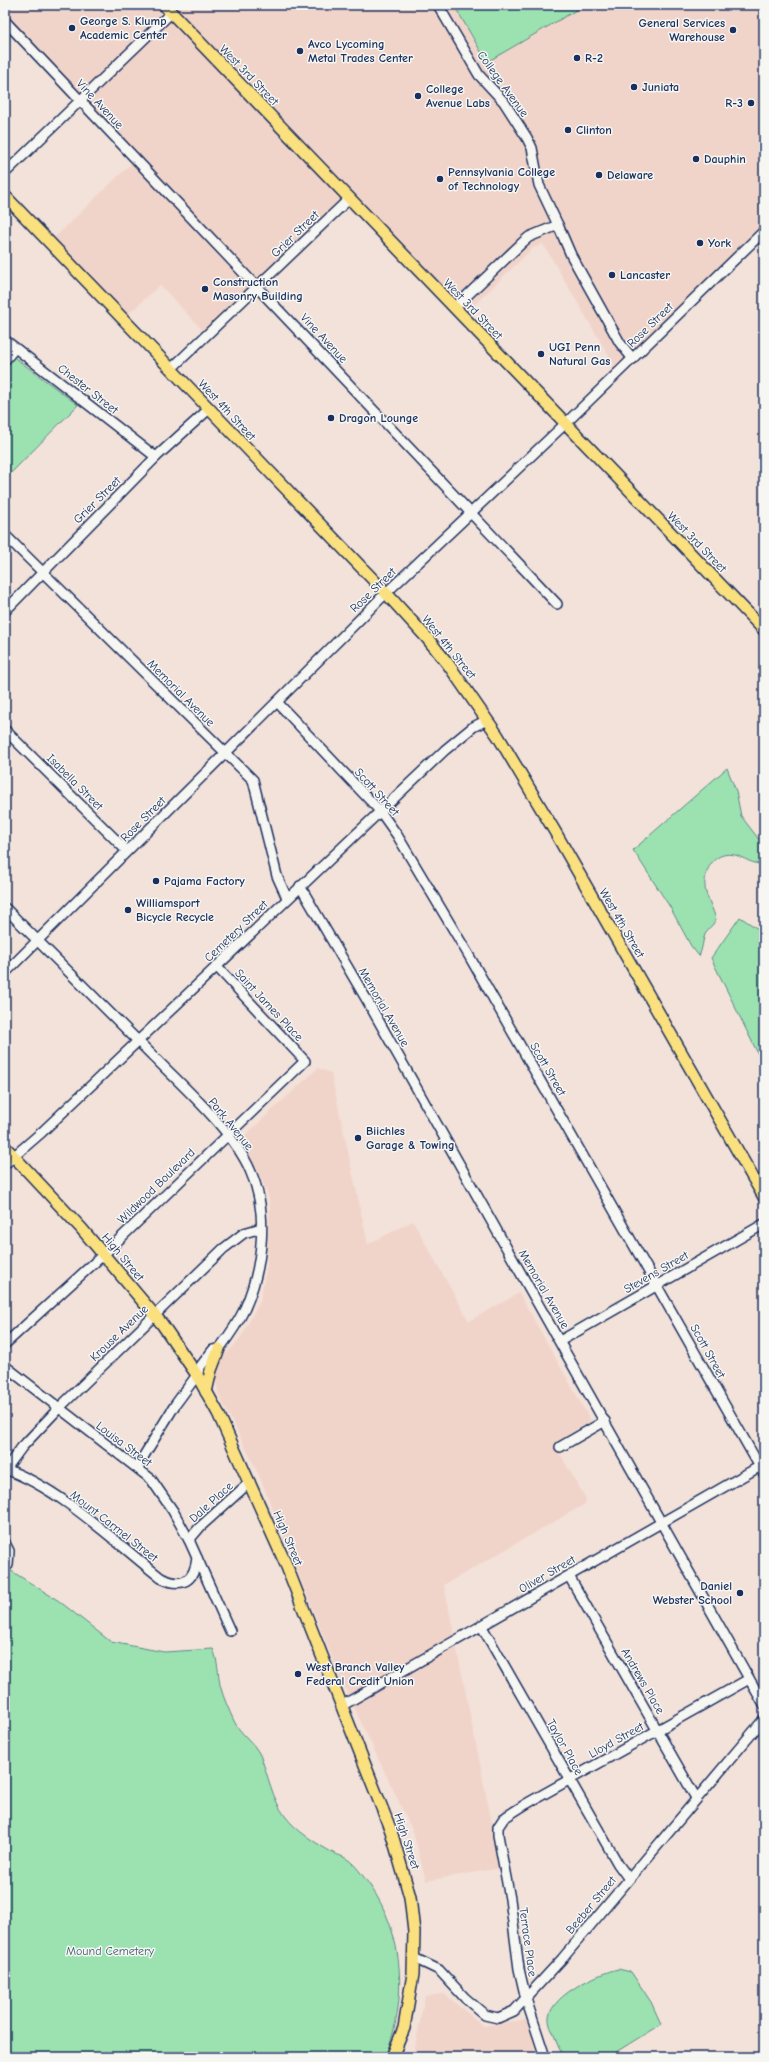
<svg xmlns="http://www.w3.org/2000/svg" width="769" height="2062" font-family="'Comic Neue',sans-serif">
<rect width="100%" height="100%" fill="#f3e2da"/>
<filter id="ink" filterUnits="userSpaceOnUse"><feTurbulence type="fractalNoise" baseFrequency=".025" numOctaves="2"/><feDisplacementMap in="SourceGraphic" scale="8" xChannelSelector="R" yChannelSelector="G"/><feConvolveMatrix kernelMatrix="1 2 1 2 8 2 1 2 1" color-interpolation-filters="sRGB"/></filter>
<g filter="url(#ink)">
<g fill="#f1d4c9">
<polygon points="5,5 764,5 764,226 616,368 543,244 533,248 462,317 350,198 207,335 160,285 123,319 50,242 136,159 5,21"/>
<polygon points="318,1068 331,1073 368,1244 413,1221 469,1321 519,1293 591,1421 554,1443 586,1499 585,1504 444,1585 501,1868 426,1881 413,1832 341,1680 258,1473 219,1395 215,1379 220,1361 241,1337 260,1301 267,1266 270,1205 267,1192 242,1138"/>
<polygon points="444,1994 484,2026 527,2019 537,2057 413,2057 425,1996"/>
</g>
<g fill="#9be2b0" stroke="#5b8887">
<polygon points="454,5 585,5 487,62"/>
<polygon points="14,357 78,405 5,479 5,368"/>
<path d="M727,768L736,791L741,816L764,846V864C753,865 745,858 735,855C713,850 701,873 706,893C709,901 713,910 716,919C714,925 709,927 706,932C702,940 703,949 699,956L691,946L670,907L633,850Z"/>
<polygon points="740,917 764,933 764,1066 711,958"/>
<path d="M5,1567L59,1601L111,1642L164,1652L213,1649C218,1661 218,1672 220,1685C223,1697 229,1710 234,1721C240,1734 254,1742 260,1755C268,1774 272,1799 285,1816C297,1832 316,1843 333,1853C337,1855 343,1856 347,1859C356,1865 362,1875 369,1884C405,1934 408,2001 385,2057H5Z"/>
<path d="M618,1969L631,1972L651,2002L661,2024L608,2057H565C559,2051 557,2043 554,2035C552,2030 548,2023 549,2017C553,1994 597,1974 618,1969Z"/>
</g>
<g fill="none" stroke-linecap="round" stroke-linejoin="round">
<defs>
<g id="minor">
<polyline points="438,5 479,75 504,102 527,138 532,148 539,185 558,225 529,237 523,242 454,308"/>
<polyline points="5,21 557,604"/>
<polyline points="5,173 172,12"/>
<polyline points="558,225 571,255 620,343 633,359"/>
<polyline points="5,340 156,457"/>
<polyline points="5,360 15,348"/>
<polyline points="171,369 350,198"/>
<polyline points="5,535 253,780 277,876 287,898"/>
<polyline points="5,611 156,457 209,409"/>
<polyline points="277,702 380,811 397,835 468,954 764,1474"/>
<polyline points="5,730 127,851"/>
<polyline points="300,886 368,1002 764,1705"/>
<path d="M5,908C57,960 109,1012 161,1064C190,1093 234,1133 250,1170C269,1211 263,1267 245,1308C238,1323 229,1336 219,1349L213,1350L200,1367L197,1375L175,1405L137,1467"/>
<polyline points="5,973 386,593 565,424 764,231"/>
<polyline points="5,1164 42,1132 445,750 473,727 487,720"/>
<polyline points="560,1341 764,1224"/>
<polyline points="5,1344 104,1254 305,1061 216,966"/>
<polyline points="5,1366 151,1479 173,1511 189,1540 230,1631"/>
<polyline points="560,1447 605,1421"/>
<path d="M5,1469C60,1488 115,1542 161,1578C182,1588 194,1582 197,1558"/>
<polyline points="5,1470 22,1447 59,1408 223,1249 244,1233 261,1228"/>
<polyline points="189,1540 200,1527 250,1482"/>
<polyline points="5,1543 9,1551 8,1565"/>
<polyline points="569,1576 696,1798"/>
<polyline points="481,1625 618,1864 629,1879"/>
<polyline points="343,1705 764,1464"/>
<polyline points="414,1958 439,1970 465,1998 485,2015 498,2018 514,2011 562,1959 764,1719"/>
<polyline points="545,2057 526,1999 519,1969 510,1899 498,1835 498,1827 504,1818 526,1804 749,1679"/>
</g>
<g id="major">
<polyline points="164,5 764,630"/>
<polyline points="5,196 386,593 427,638 448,664 498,736 554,830 764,1197"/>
<polyline points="5,1147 81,1228 162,1324 197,1375 218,1413 287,1567 391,1831 410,1897 414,1932 413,1974 404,2028 392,2057"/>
<polyline points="206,1392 211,1370 219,1349"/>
</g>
</defs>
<use href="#minor" stroke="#1b2f5e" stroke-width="12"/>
<use href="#major" stroke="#1b2f5e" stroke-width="14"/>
<use href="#minor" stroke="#f6f6f2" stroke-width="9"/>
<use href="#major" stroke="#fbe080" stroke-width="11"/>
</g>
</g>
<g fill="#1b2f5e" stroke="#f6f6f2" stroke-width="1.5">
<circle cx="72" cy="28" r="4"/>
<circle cx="733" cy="30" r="4"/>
<circle cx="300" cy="51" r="4"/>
<circle cx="577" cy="58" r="4"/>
<circle cx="634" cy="87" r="4"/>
<circle cx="418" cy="96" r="4"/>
<circle cx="751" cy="103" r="4"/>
<circle cx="568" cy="130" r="4"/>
<circle cx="696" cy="159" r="4"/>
<circle cx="599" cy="175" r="4"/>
<circle cx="440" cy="179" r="4"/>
<circle cx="700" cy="243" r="4"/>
<circle cx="612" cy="275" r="4"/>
<circle cx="205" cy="289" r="4"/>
<circle cx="541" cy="354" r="4"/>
<circle cx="331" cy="418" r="4"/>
<circle cx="156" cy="881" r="4"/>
<circle cx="128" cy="910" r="4"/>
<circle cx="358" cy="1138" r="4"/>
<circle cx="740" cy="1593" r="4"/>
<circle cx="298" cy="1674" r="4"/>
</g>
<g text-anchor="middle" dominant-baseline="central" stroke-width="3" stroke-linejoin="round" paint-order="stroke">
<g font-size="12" font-weight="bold" fill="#1b2f5e" stroke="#f6f6f2" text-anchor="start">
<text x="80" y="21">George S. Klump<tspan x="80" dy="14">Academic Center</tspan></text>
<text x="725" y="23" text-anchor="end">General Services<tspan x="725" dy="14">Warehouse</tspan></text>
<text x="308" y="44">Avco Lycoming<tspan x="308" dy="14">Metal Trades Center</tspan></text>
<text x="585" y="58">R-2</text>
<text x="642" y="87">Juniata</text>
<text x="426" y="89">College<tspan x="426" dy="14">Avenue Labs</tspan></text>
<text x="743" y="103" text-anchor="end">R-3</text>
<text x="576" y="130">Clinton</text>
<text x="704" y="159">Dauphin</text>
<text x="448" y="172">Pennsylvania College<tspan x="448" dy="14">of Technology</tspan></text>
<text x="607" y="175">Delaware</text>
<text x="708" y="243">York</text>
<text x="620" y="275">Lancaster</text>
<text x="213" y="282">Construction<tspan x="213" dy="14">Masonry Building</tspan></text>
<text x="549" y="347">UGI Penn<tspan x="549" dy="14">Natural Gas</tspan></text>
<text x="339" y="418">Dragon Lounge</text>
<text x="164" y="881">Pajama Factory</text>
<text x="136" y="903">Williamsport<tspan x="136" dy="14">Bicycle Recycle</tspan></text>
<text x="366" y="1131">Biichles<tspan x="366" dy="14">Garage &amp; Towing</tspan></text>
<text x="732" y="1586" text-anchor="end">Daniel<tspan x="732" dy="14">Webster School</tspan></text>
<text x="306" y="1667">West Branch Valley<tspan x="306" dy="14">Federal Credit Union</tspan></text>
</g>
<g font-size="12" fill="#1b2f5e" stroke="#f6f6f2">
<text transform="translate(249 75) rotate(46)">West 3rd Street</text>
<text transform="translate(503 84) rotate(54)">College Avenue</text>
<text transform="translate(100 104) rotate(47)">Vine Avenue</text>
<text transform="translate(295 234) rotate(-44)">Grier Street</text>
<text transform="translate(473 309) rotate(46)">West 3rd Street</text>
<text transform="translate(650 325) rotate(-44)">Rose Street</text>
<text transform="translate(324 338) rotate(47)">Vine Avenue</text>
<text transform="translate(88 389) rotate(38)">Chester Street</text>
<text transform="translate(227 410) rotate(47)">West 4th Street</text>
<text transform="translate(97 500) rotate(-45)">Grier Street</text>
<text transform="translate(697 542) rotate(46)">West 3rd Street</text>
<text transform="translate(373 590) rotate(-44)">Rose Street</text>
<text transform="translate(449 647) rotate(51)">West 4th Street</text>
<text transform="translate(181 693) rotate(45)">Memorial Avenue</text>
<text transform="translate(75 782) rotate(45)">Isabella Street</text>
<text transform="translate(377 792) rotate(48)">Scott Street</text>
<text transform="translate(143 819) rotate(-45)">Rose Street</text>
<text transform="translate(622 923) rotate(60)">West 4th Street</text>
<text transform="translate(236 931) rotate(-44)">Cemetery Street</text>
<text transform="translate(269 1005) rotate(47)">Saint James Place</text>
<text transform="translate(384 1007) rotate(60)">Memorial Avenue</text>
<text transform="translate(548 1069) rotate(60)">Scott Street</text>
<text transform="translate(231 1124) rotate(51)">Park Avenue</text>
<text transform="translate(156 1186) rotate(-44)">Wildwood Boulevard</text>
<text transform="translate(123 1257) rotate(50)">High Street</text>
<text transform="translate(656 1272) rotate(-30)">Stevens Street</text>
<text transform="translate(544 1289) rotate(60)">Memorial Avenue</text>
<text transform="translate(119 1333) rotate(-44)">Krouse Avenue</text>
<text transform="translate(708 1351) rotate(61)">Scott Street</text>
<text transform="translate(124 1444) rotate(37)">Louisa Street</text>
<text transform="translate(211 1502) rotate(-42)">Dale Place</text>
<text transform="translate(114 1526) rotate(38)">Mount Carmel Street</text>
<text transform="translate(288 1538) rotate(67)">High Street</text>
<text transform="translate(547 1574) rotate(-30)">Oliver Street</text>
<text transform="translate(643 1681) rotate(60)">Andrews Place</text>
<text transform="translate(616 1740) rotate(-29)">Lloyd Street</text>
<text transform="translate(565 1747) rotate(61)">Taylor Place</text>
<text transform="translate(407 1841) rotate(72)">High Street</text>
<text transform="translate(591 1905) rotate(-50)">Beeber Street</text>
<text transform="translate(528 1942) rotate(82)">Terrace Place</text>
</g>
<g font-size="12" fill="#3b5c72" stroke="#f6f6f2">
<text x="110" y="1951">Mound Cemetery</text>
</g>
</g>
<rect width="769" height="2062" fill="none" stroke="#f6f6f2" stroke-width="20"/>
<rect x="10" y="10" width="749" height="2042" fill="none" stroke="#1b2f5e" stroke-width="1.5" filter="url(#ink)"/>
</svg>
